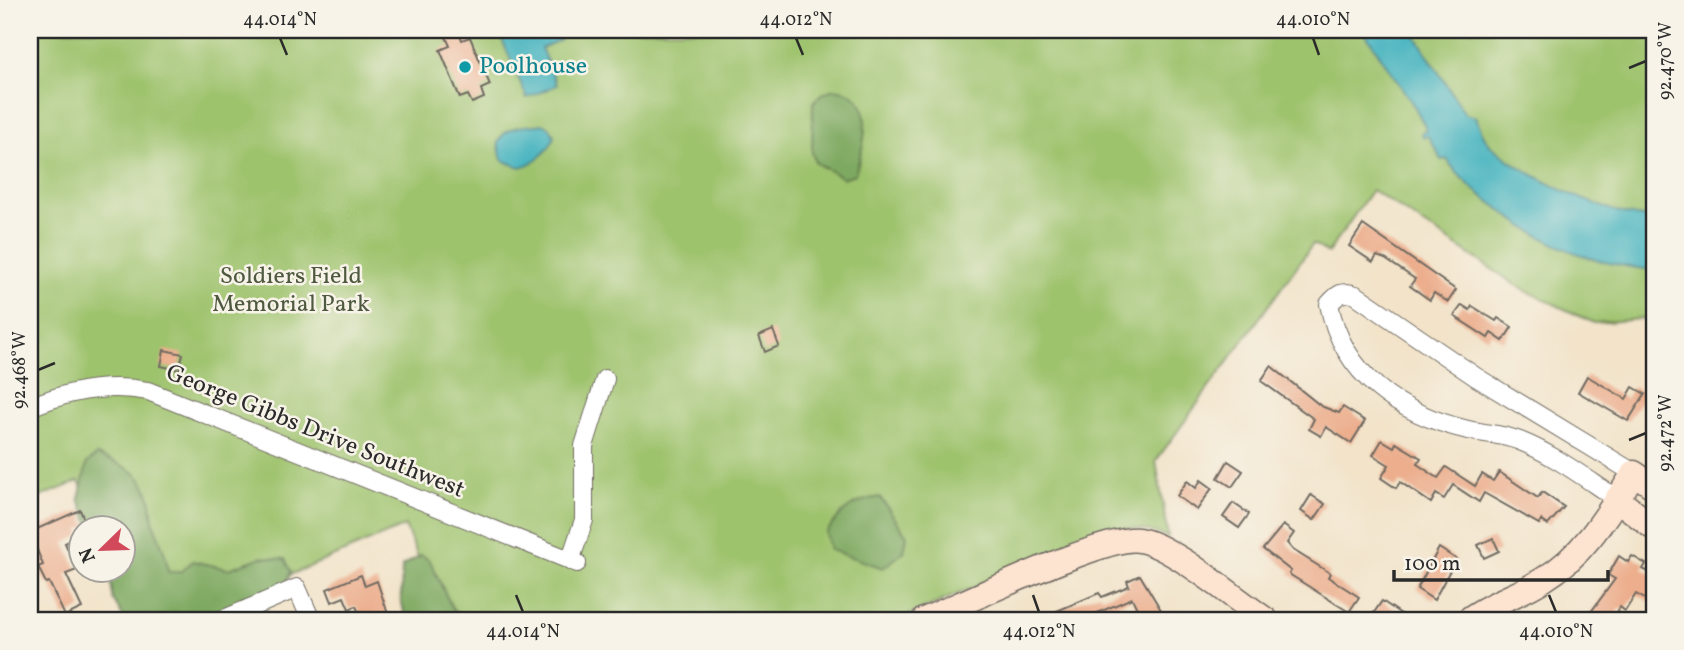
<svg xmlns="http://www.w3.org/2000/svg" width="1684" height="650" font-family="Vollkorn,serif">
<rect width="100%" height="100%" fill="#f7f3e8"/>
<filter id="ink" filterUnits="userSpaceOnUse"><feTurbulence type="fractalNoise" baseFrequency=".0143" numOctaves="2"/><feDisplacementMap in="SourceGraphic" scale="14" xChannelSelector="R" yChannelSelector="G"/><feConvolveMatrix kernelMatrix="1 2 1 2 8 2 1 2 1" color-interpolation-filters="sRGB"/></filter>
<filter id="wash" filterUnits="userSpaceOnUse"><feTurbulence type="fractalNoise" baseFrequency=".00686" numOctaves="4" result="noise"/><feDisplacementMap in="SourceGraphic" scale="28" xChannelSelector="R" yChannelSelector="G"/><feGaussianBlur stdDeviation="1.57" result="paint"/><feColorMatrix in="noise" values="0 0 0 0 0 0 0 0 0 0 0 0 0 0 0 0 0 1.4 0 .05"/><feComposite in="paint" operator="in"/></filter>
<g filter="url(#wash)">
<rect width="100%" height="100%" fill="#f2e3c9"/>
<path fill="#9ec36d" stroke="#64774c" stroke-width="2" d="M30,30H1654V318L1594,323L1522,289L1372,190L1328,253L1313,244L1156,461L1168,537C1144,528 1127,526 1102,532L898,620H444L405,526L184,620H136L116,570H122V528L98,527L79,481L30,501Z"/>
<g fill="#7ea960" stroke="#546a46" stroke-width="2">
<path d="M833,89C838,90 846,90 850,93C876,108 862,152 855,174L843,178L816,163L812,153L813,103L820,95Z"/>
<path d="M97,455C123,465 146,472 151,503C152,510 152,518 154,525C160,542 167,554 168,572H180L193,561L228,569L262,557L285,559L291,571L286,585L211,613L194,612L181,620H125L113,599L111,581L122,570V528L91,527L79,499L87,463Z"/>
<path d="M880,497L907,536L904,552L883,568L830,550L826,533C841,511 852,501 880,497Z"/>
<polygon points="422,555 430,561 453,610 468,620 406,620 401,600 402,566"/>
</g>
<g fill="#45b3bf" stroke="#386f75" stroke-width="2">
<polygon points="498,30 555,30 560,40 541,48 557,85 527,98"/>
<path d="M1363,30H1412L1465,114L1476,117C1480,127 1483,138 1491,146C1528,177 1606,216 1654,218V270C1593,265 1544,245 1497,207C1478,193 1459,179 1447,159L1442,160L1428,136L1423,137L1421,133L1427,130L1416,109Z"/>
<path d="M543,124L550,128L554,136C551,150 534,164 520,167L502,160L498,143C506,124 525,127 543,124Z"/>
</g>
<g id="blocks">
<g fill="#ecae8d">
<polygon points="459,32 462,40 470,37 490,85 481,89 484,98 472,103 468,95 460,98 440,50 450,46 446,37"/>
<polygon points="1363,225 1456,290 1448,302 1434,293 1430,300 1410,286 1415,279 1385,259 1377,256 1373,262 1349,246"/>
<polygon points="1462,305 1470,310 1472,306 1496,321 1498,318 1512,327 1503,341 1491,333 1488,338 1454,316"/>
<polygon points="773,330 779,346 765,352 759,336"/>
<polygon points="164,350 183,354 179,370 161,366"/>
<polygon points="1271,366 1321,406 1339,413 1343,407 1365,421 1351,443 1326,427 1321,436 1309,429 1314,419 1261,381"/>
<polygon points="1587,376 1626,399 1633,387 1645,394 1628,421 1578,392"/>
<polygon points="1382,440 1394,447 1396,443 1421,458 1417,464 1438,478 1446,467 1475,486 1482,474 1493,481 1499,472 1538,498 1542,492 1564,507 1548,525 1541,520 1539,524 1484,493 1479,502 1453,485 1444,499 1436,494 1431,503 1400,482 1396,488 1381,478 1389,465 1373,455"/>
<polygon points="1228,461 1243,471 1232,487 1218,478"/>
<polygon points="1201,480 1212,488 1197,510 1177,496 1187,481 1196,488"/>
<polygon points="1311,495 1325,504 1314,520 1301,511"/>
<polygon points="1233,503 1249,514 1239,528 1223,517"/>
<polygon points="80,510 88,528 80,528 80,536 65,543 77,570 66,574 82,608 65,616 49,582 46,583 38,567 43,565 30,532"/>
<polygon points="1283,525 1294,533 1287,543 1293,550 1330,573 1328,577 1359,597 1349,612 1289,574 1291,571 1263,549"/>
<polygon points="1493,538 1499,551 1484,558 1478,545"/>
<polygon points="1439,548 1456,559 1434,600 1417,589"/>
<polygon points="1619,556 1628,562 1632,556 1646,564 1643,569 1654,575 1654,604 1636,594 1625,611 1620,607 1612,620 1585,620 1615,579 1608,575"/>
<polygon points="361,575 365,586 377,581 390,620 362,620 356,606 349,609 344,597 332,602 327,589"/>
<polygon points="1140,575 1167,620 1132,620 1141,617 1132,598 1081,620 1036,620 1099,593 1102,597 1129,586 1127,581"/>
<polygon points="1382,601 1410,620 1369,620"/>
</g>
</g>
</g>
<g filter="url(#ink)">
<use href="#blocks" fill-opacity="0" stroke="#716b62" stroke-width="2"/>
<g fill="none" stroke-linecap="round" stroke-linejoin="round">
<defs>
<g id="street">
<path d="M30,407C68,391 107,383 148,391L577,563"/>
<path d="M1617,499C1586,479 1555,455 1520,441C1503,434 1485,434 1468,430C1400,414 1343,376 1329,304C1338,294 1343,290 1356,295L1476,377L1634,473"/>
<polyline points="570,561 584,520 584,446 605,379"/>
<polyline points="222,620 297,588 311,620"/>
</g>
<g id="secondary">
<polyline points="1617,499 1654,528"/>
<path d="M924,620C962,604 1108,534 1139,540C1172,545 1236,600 1266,620"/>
<path d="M1468,620C1490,603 1520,595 1544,579C1585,554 1609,512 1634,473L1654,487"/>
</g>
</defs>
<use href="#street" stroke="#716b62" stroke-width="20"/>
<use href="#secondary" stroke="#716b62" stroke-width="27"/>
<use href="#street" stroke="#fff" stroke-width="18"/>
<use href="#secondary" stroke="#fde4d1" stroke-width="24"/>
</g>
</g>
<path fill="none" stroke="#2b2b2b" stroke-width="2.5" d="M280,38L287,55M796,38L803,55M1313,38L1319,55M1629,68L1646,61M38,370L55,363M1629,440L1646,433M516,595L523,612M1033,595L1039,612M1549,595L1556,612"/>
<circle fill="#0f9aa8" stroke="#f7f3e8" stroke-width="2.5" cx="465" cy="67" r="7"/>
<g text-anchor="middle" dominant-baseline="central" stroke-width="5" stroke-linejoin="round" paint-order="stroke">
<g font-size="24" fill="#0d838f" stroke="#f7f3e8" text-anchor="start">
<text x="479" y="67">Poolhouse</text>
</g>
<g font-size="24" fill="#4e593f" stroke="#f7f3e8">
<text x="291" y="277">Soldiers Field<tspan x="291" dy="28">Memorial Park</tspan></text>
</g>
<g font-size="24" fill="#2b2b2b" stroke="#f7f3e8">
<text transform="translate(315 432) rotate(22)">George Gibbs Drive Southwest</text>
</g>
</g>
<rect width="1684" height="650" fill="none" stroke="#f7f3e8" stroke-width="77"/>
<g transform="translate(102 549) rotate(247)"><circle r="33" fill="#f7f3e8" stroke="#a5a39c" stroke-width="2"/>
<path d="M0-5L12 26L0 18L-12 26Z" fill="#d1495b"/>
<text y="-10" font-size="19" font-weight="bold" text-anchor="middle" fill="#2b2b2b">N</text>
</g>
<path d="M1394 570v10h214v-10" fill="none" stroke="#2b2b2b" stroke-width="3.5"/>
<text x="1404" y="570" font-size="21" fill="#2b2b2b" stroke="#f7f3e8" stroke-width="5" paint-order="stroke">100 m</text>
<rect x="38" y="38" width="1608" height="574" fill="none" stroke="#2b2b2b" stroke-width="2.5"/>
<g font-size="18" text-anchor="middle" fill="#2b2b2b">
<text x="280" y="25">44.014°N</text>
<text x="796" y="25">44.012°N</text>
<text x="1313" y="25">44.010°N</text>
<text transform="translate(1665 61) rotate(-90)" y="6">92.470°W</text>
<text transform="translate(19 370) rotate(-90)" y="6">92.468°W</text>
<text transform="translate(1665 433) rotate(-90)" y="6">92.472°W</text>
<text x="523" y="637">44.014°N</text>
<text x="1039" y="637">44.012°N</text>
<text x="1556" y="637">44.010°N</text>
</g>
</svg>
